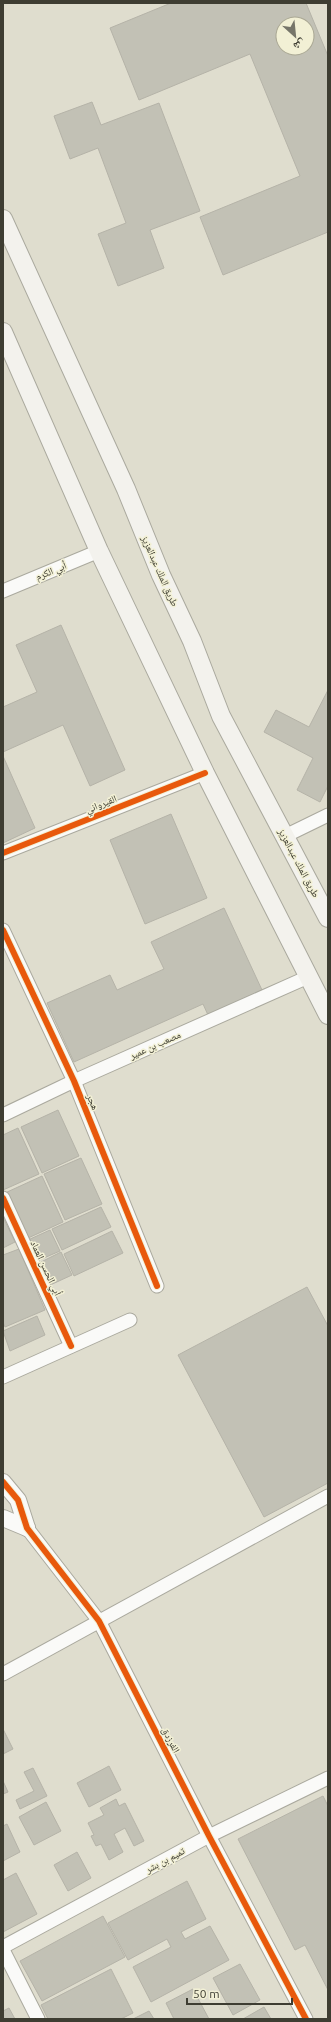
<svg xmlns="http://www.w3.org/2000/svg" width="331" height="2022" font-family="Ubuntu,'Noto Naskh Arabic',sans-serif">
<rect width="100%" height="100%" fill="#dfddce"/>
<g fill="#c2c1b5" stroke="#b5b3a8" fill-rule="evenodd">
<path d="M171,3H306L328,56V232L223,275L200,217L300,176L250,54L139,100L110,28ZM283,24H307V48H283Z"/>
<polygon points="92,102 101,125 159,103 200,211 150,230 164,268 118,286 98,234 126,223 98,148 70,159 54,116"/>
<polygon points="61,625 125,770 90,786 63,725 3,752 3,707 37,692 16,645"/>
<polygon points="328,690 328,786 320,802 297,790 313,758 264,732 276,710 309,727"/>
<polygon points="3,756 35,828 3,843"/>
<polygon points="171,814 207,898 145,924 110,840"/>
<polygon points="224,908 262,990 208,1015 203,1004 74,1062 47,1003 110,975 117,990 164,969 151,942"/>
<polygon points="58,1110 79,1156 42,1173 21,1127"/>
<polygon points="18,1128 39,1174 3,1190 3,1135"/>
<polygon points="81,1158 102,1204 65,1220 44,1174"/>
<polygon points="42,1176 63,1222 26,1239 5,1193"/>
<polygon points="101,1207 111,1227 62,1250 52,1229"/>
<polygon points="3,1217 15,1242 3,1248"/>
<polygon points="50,1230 60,1251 37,1261 28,1240"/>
<polygon points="112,1231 123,1253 74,1276 64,1254"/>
<polygon points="19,1249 45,1310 5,1327 3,1322 3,1255"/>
<polygon points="61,1252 72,1275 48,1286 37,1264"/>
<polygon points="307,1287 328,1326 328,1483 264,1517 178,1355"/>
<polygon points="37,1316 45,1335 10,1351 3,1331"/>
<polygon points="3,1729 13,1749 3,1754"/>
<polygon points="109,1766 121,1790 89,1807 77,1783"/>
<polygon points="33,1768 47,1796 20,1809 16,1800 34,1791 24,1772"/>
<polygon points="3,1781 8,1792 3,1794"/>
<polygon points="323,1796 328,1806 328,1990 305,1945 295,1950 238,1839"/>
<polygon points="116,1799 119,1806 125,1803 144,1841 134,1846 125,1828 114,1834 123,1852 109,1860 101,1844 96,1846 91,1836 94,1835 88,1823 104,1815 100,1808"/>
<polygon points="46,1802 61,1831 34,1845 19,1817"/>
<polygon points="7,1824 20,1852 3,1861 3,1826"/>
<polygon points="77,1852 91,1878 68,1891 54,1865"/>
<polygon points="16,1873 37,1914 3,1932 3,1880"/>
<polygon points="187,1881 206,1919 181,1932 185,1939 210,1926 229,1960 151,2002 133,1967 171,1947 167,1939 128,1960 108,1923"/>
<polygon points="103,1916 125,1957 42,2001 20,1961"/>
<polygon points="240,1964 260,2000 233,2015 213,1978"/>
<polygon points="111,1969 133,2013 121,2019 48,2019 41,2005"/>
<polygon points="193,1989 209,2019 174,2019 166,2003"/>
<polygon points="264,2007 271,2019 243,2019"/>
<polygon points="9,2008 15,2019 3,2019 3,2011"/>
<polygon points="149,2011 154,2019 133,2019"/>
</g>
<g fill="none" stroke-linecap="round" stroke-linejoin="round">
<defs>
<g id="minor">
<polyline points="3,591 99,551"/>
<polyline points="285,836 328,815"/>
<polyline points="3,853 205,773"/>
<polyline points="3,930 74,1081 157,1286"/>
<polyline points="3,1115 74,1081 308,977"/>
<polyline points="3,1198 71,1346"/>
<polyline points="3,1377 130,1320"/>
<polyline points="27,1528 99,1621 209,1836 306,2019"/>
<polyline points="3,1674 328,1496"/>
<polyline points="3,1947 209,1836 328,1778"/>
<polyline points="3,1950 38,2019"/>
</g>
<g id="tertiary">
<polyline points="3,1482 18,1500 27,1528"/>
<polyline points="3,1518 27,1528"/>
</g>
<g id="secondary">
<polyline points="3,219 126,489 161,575 192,641 221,716 328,918"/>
<polyline points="3,332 99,551 205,773 328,1015"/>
</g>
</defs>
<use href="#minor" stroke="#aaa99e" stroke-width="15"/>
<use href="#tertiary" stroke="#aaa99e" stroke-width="18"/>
<use href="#secondary" stroke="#aaa99e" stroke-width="20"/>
<use href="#minor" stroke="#fafaf8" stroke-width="13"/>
<use href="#tertiary" stroke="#fafaf8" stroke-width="16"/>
<use href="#secondary" stroke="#f3f2ed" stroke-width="18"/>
<defs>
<g id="cycleway">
<polyline points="3,853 205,773"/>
<polyline points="3,930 74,1081 157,1286"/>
<polyline points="3,1198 71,1346"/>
<polyline points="3,1482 18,1500 27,1528 99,1621 209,1836 306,2019"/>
</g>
</defs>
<use href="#cycleway" stroke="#f2f0d5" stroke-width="8"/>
<use href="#cycleway" stroke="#e8590c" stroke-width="6"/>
</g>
<g text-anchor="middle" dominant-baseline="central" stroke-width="3" stroke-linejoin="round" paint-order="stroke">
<g font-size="10" fill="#3e3d32" stroke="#f2f0d5">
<text transform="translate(51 571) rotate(-22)">أبي الكرم</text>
<text transform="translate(160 571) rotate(66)">طريق الملك عبدالعزيز</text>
<text transform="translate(101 804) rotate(-22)">القيرواني</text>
<text transform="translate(299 863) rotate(62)">طريق الملك عبدالعزيز</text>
<text transform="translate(155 1045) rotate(-24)">مصعب بن عمير</text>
<text transform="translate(93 1102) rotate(68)">هجر</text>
<text transform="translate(46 1268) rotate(65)">أبي الحسن العماد</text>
<text transform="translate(171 1740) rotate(63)">الفرزدق</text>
<text transform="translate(165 1860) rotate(-28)">تميم بن بشر</text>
</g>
</g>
<rect width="331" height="2022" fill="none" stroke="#3e3d32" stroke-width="8"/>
<g transform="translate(295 36) rotate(153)"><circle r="19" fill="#f2f0d5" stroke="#aaa894"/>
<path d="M0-3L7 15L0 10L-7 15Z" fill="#767569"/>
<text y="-6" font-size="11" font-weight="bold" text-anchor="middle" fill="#3e3d32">ش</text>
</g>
<path d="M187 1998v6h105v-6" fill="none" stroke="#3e3d32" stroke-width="2"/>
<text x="193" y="1998" font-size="12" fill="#3e3d32" stroke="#f2f0d5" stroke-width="3" paint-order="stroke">50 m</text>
</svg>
